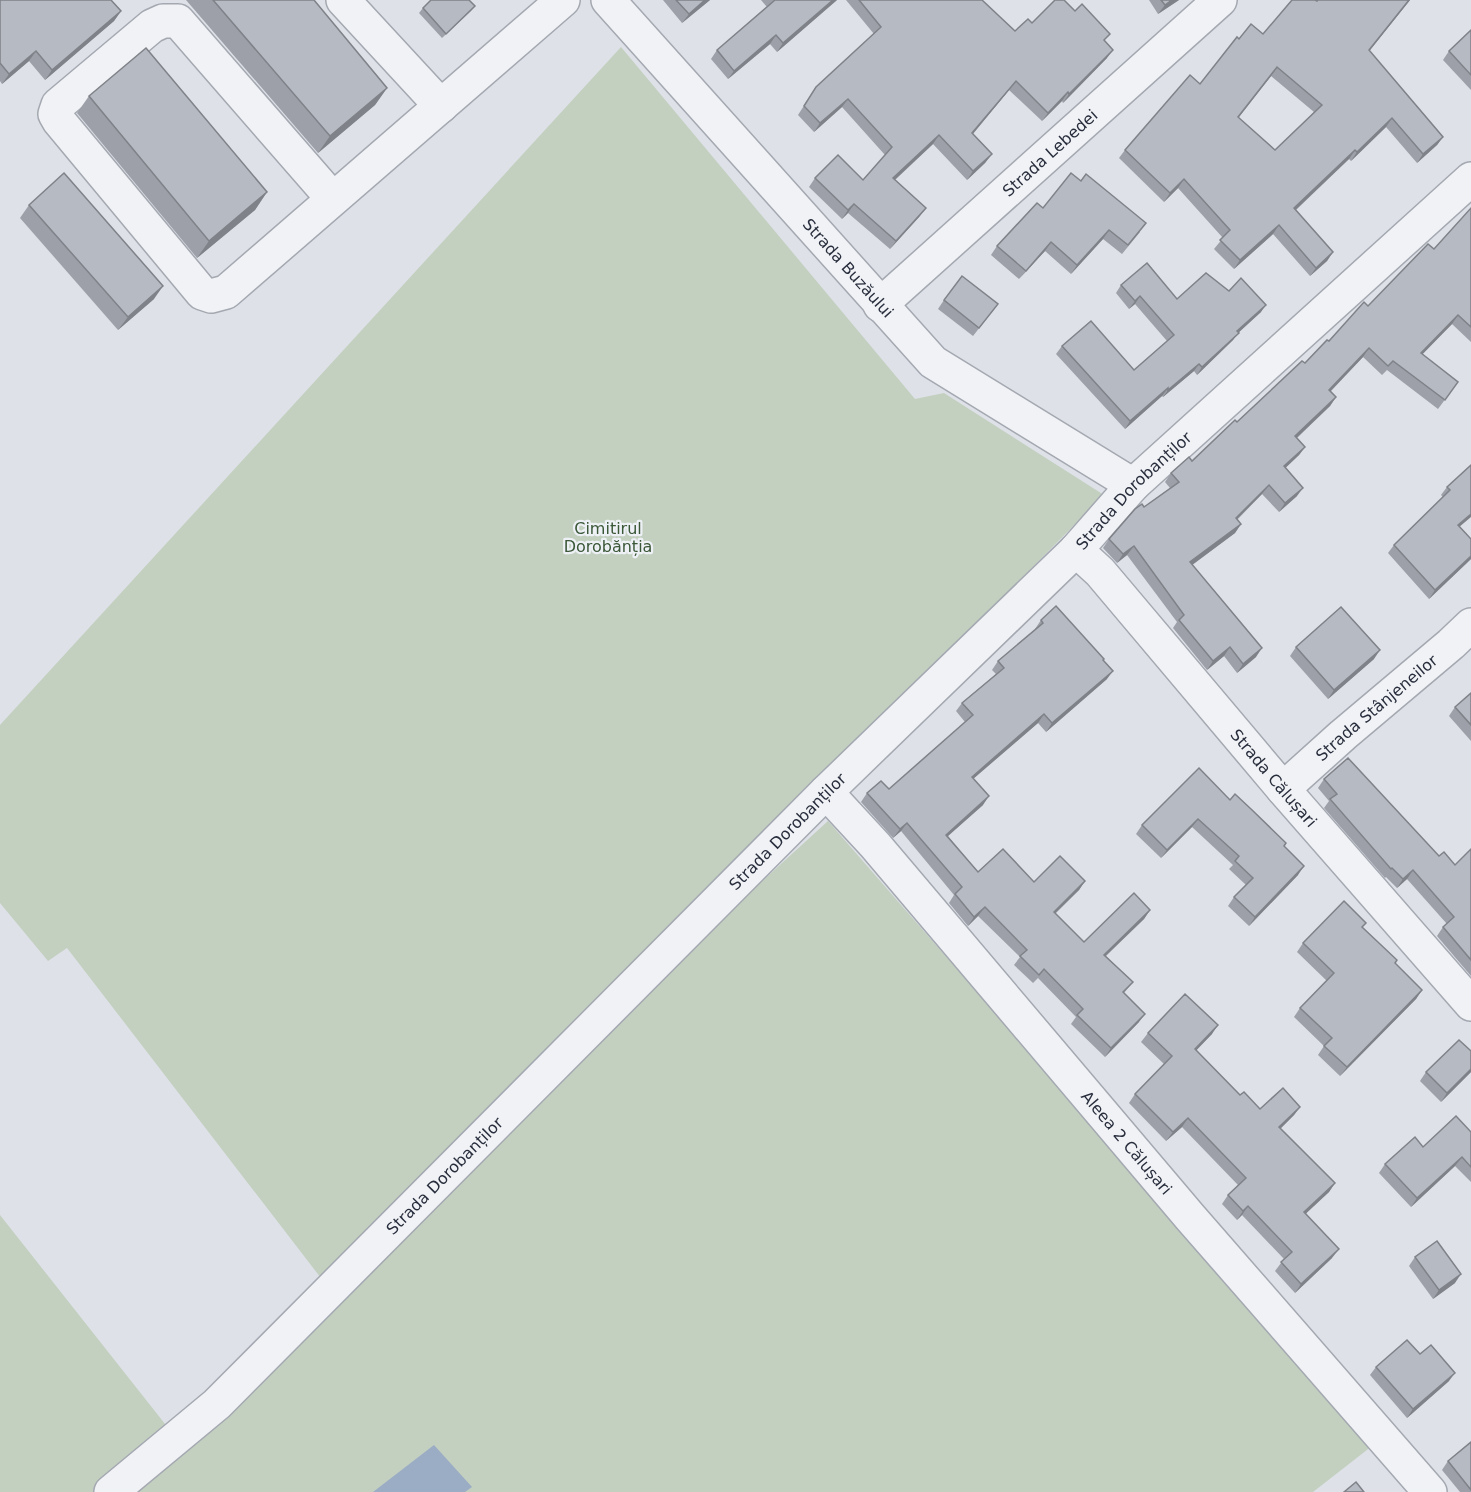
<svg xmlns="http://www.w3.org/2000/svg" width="1471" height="1492" font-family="'DejaVu Sans',sans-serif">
<rect width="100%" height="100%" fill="#dee1e7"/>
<polygon fill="#c3d0c0" points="621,47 915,399 944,393 1104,495 337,1269 828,821 1372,1446 1313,1492 0,1492 0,1215 169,1429 324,1282 67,948 48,961 0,903 0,725"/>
<polygon fill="#9bacc5" points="434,1445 472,1487 465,1492 373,1492"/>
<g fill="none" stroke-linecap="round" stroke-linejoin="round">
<defs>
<g id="minor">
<polyline points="343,0 441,106"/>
<path id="s1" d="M608,0L933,362L1133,485"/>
<polyline points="333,199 178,21 163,21 152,26 58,105 55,114 59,121 202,293 211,296 226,292 563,0"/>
<path id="s2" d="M880,305L1220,0"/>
<path id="s3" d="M1076,550L1100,572L1283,789L1471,1004"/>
<path id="s4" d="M1283,789L1343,735L1451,644L1471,625"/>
<path id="s5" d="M826,792L875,845L1190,1217L1430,1492"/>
<path id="s6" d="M111,1492L217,1404L826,792L1076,550L1133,485L1471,179"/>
</g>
</defs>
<use href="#minor" stroke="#a4a8b1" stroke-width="36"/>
<use href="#minor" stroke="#f1f2f5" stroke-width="33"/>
</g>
<g fill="#9da0a8" fill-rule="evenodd">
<polygon points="0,0 121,11 114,21 45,80 29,61 2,84 0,81"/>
<polygon points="186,0 314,0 387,88 375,105 318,153"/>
<polygon points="663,0 710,0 682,23"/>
<polygon points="761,0 837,0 777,52 770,44 728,79 711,59 717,50 767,7"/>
<polygon points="846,0 982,0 1015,31 1032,23 1105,42 1107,58 1063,103 1062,101 1042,121 1009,90 973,134 992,154 985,163 967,180 933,144 895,180 926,208 919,217 890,249 848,213 842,219 809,187 815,178 863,180 885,155 842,107 814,132 798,115 816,87 874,34"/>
<polygon points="1149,0 1179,0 1158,14"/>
<path d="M1318,0H1410L1369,51L1443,137L1437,145L1417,163L1386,127L1351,161L1349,159L1296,210L1333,252L1327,261L1310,276L1273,234L1234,269L1214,249L1223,238L1178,188L1164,202L1119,158L1125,150L1200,84L1239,39L1263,34ZM1271,76L1314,112L1275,150L1238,117Z"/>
<polygon points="475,6 471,11 442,38 419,13 423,8"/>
<polygon points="1471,30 1471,90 1443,60 1449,51"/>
<polygon points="89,96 267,192 255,210 197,258 77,113"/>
<polygon points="29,205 154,299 118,330 20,218"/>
<polygon points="1043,208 1140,232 1122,254 1103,239 1071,274 1045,251 1019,279 991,255 997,246"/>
<polygon points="1471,208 1471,342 1452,324 1422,354 1458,382 1438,409 1387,370 1382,375 1363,357 1331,391 1336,397 1330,406 1297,438 1305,447 1299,455 1285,468 1297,496 1279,512 1262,494 1237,520 1241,524 1235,533 1192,565 1256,657 1237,673 1224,656 1207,670 1173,628 1177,622 1127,555 1117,563 1103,548 1109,539 1144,507 1170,488 1165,482 1171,473 1192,461 1305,363 1329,341 1434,249"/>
<polygon points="1121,285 1177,299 1229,291 1261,312 1238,333 1233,340 1197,375 1194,371 1163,397 1162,396 1125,429 1056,354 1062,346 1134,370 1167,341 1135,304 1129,309 1116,293"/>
<polygon points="944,300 998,304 973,336 938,309"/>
<polygon points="1471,465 1460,527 1471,539 1471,559 1429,599 1388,553 1394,545 1443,497 1441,495 1447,487"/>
<polygon points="1041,620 1104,660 1107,679 1046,732 1038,723 973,779 983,805 948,836 978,872 1034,882 1085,881 1079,890 1055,914 1084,942 1150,910 1144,919 1106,956 1133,982 1124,993 1139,1022 1105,1057 1071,1024 1076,1017 1038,978 1033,983 1014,965 1020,957 978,916 968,926 949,903 954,895 901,831 893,838 861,802 867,793 889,789 965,722 956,711 962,703 996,674 992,670 998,661 1035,630 1035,629"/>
<polygon points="1296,647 1374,659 1328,699 1290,656"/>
<polygon points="1471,693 1471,741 1449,716 1455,707"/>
<polygon points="1324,779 1439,856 1455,865 1471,849 1471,976 1437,936 1443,927 1447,924 1407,879 1397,888 1386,877 1385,878 1324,808 1329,801 1318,788"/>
<polygon points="1230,800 1284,846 1298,875 1249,926 1228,906 1234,897 1246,885 1229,869 1233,865 1192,827 1161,858 1136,834 1142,825"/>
<polygon points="1363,928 1395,963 1422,990 1416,999 1340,1076 1318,1055 1324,1046 1294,1017 1300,1008 1327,981 1297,952 1303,943"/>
<polygon points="1148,1033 1212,1034 1196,1050 1240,1095 1260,1109 1300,1107 1294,1115 1280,1129 1335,1183 1329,1192 1306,1213 1332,1258 1295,1293 1275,1271 1284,1259 1242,1215 1237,1220 1222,1204 1228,1195 1238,1185 1182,1127 1166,1141 1129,1103 1135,1094 1164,1064 1141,1042"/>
<polygon points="1471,1051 1471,1072 1441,1102 1420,1081 1426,1072"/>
<polygon points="1471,1132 1471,1182 1455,1166 1411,1207 1379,1173 1385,1164 1423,1147"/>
<polygon points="1415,1257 1455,1283 1433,1299 1409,1266"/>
<polygon points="1420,1354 1449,1381 1407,1418 1370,1375 1376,1367"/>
<polygon points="1471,1442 1471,1492 1460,1492 1442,1470 1448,1461"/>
</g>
<g fill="#7f8288">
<polygon points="705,0 710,0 682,23 689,14"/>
<polygon points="833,0 837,0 777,52 783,43"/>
<polygon points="1172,0 1179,0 1158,14 1165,5"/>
<polygon points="1409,0 1410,0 1363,59 1369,50"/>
<polygon points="121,11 114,21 45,80 52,70"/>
<polygon points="776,35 770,44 728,79 734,71"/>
<polygon points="1113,50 1107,58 1063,103 1069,94"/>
<polygon points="36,51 29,61 2,84 9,74"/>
<polygon points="1277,67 1271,76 1232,126 1238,117"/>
<polygon points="1016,81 1009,90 966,142 972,133"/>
<polygon points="387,88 375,105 318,153 330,136"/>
<polygon points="1068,92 1062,101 1042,121 1048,113"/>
<polygon points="848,99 842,107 814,132 820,123"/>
<polygon points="1392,118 1386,127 1351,161 1357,152"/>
<polygon points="939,135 933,144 887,187 893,178"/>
<polygon points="1443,137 1437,145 1417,163 1423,154"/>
<polygon points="1355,150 1349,159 1288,217 1294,208"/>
<polygon points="992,154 985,163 967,180 973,171"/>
<polygon points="1184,179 1178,188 1164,202 1170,193"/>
<polygon points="267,192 255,210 197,258 209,241"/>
<polygon points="854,204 848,213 842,219 848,210"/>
<polygon points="926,208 919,217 890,249 896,241"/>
<polygon points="1279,225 1273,234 1234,269 1240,260"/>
<polygon points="1109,230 1103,239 1071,274 1077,265"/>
<polygon points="1051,242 1045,251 1019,279 1026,271"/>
<polygon points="1333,252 1327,261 1310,276 1316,268"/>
<polygon points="163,286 154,299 118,330 128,317"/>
<polygon points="1140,296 1135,304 1129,309 1135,301"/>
<polygon points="1266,305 1261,312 1238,333 1233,340 1197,375 1202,367 1237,331"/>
<polygon points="1458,315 1452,324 1415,362 1421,353"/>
<polygon points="1369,348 1363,357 1323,399 1329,390"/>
<polygon points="1199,364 1194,371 1163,397 1168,390"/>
<polygon points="1168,388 1162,396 1125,429 1130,421"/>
<polygon points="1336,397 1330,406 1289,445 1295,436"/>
<polygon points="1305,447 1299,455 1278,475 1284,466"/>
<polygon points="1269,485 1262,494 1229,527 1236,518"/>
<polygon points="1303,488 1297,496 1279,512 1285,503"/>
<polygon points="1471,514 1471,517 1452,533 1458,525"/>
<polygon points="1241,524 1235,533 1184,571 1190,562"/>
<polygon points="1134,546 1127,555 1117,563 1123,554"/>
<polygon points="1471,556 1471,559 1429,599 1435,590"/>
<polygon points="1230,647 1224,656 1207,670 1213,661"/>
<polygon points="1262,648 1256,657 1237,673 1243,664"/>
<polygon points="1380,650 1374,659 1328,699 1334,690"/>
<polygon points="1113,671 1107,679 1046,732 1052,723"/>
<polygon points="1044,714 1038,723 966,785 972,777"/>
<polygon points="989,796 983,805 940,843 946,835"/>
<polygon points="1198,819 1192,827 1161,858 1167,850"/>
<polygon points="907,823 901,831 893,838 900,829"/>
<polygon points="1304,866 1298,875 1249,926 1255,917"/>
<polygon points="1413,870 1407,879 1397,888 1403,879"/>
<polygon points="1085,881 1079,890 1047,921 1054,912"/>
<polygon points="985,907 978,916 968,926 974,917"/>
<polygon points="1150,910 1144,919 1098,963 1104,955"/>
<polygon points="1422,990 1416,999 1340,1076 1347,1067"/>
<polygon points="1145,1014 1139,1022 1105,1057 1111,1048"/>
<polygon points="1218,1025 1212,1034 1189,1058 1195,1049"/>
<polygon points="1471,1069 1471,1072 1441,1102 1447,1093"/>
<polygon points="1300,1107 1294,1115 1273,1136 1279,1127"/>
<polygon points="1188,1118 1182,1127 1166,1141 1173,1132"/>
<polygon points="1462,1157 1455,1166 1411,1207 1417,1198"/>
<polygon points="1335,1183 1329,1192 1298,1221 1304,1212"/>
<polygon points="1248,1206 1242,1215 1237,1220 1243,1211"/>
<polygon points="1339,1249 1332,1258 1295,1293 1301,1284"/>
<polygon points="1461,1274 1455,1283 1433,1299 1439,1290"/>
<polygon points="1455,1373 1449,1381 1407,1418 1413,1409"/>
</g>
<g fill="#b6bac3" stroke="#7f8288" stroke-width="1.5" fill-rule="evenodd">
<polygon points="0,0 111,0 121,11 52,70 36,51 9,74 0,63"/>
<polygon points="213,0 314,0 387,88 330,136"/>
<polygon points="431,0 469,0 475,6 446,34 423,8"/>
<polygon points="676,0 705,0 689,14"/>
<polygon points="775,0 833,0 783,43 776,35 734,71 717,50"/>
<polygon points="859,0 982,0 1015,31 1028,19 1032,23 1055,0 1064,0 1075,11 1082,4 1110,34 1104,40 1113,50 1069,94 1068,92 1048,113 1016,81 972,133 992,154 973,171 939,135 893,178 926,208 896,241 854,204 848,210 815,178 838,155 863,180 892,147 848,99 820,123 804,106 816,87 881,27"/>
<polygon points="1161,0 1172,0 1165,5"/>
<path d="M1292,0H1315L1317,1L1318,0H1409L1369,50L1443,137L1423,154L1392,118L1357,152L1355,150L1294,208L1333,252L1316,268L1279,225L1240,260L1220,240L1230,230L1184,179L1170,193L1125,150L1190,75L1200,84L1237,37L1239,39L1251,24L1263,34ZM1277,67L1322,105L1275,150L1238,117Z"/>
<polygon points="1471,30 1471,75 1449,51"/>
<polygon points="146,48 267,192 209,241 89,96"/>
<polygon points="64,173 163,286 128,317 29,205"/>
<polygon points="1071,173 1081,181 1086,174 1146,223 1128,245 1109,230 1077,265 1051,242 1026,271 997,246 1037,203 1043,208"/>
<polygon points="1471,208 1471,327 1458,315 1421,353 1458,382 1445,400 1393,361 1388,366 1369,348 1329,390 1336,397 1295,436 1305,447 1284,466 1303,488 1285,503 1269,485 1236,518 1241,524 1190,562 1262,648 1243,664 1230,647 1213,661 1179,620 1184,615 1134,546 1123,554 1109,539 1135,509 1142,504 1144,507 1179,482 1171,473 1189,457 1192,461 1235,420 1237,422 1302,361 1305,363 1327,340 1329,341 1364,302 1368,306 1428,244 1434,249"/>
<polygon points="1147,263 1177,299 1206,273 1229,291 1241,278 1266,305 1237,331 1239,333 1202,367 1199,364 1168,390 1168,388 1130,421 1062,346 1091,321 1134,370 1174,335 1140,296 1135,301 1121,285"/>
<polygon points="962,276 998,304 979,328 944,300"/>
<polygon points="1471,465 1471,514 1458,525 1471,539 1471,556 1435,590 1394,545 1450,490 1447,487"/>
<polygon points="1056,606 1104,659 1103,660 1113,671 1052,723 1044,714 972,777 989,796 946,835 978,872 1003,849 1034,882 1060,856 1085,881 1054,912 1084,942 1134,893 1150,910 1104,955 1133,982 1123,992 1145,1014 1111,1048 1077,1015 1083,1009 1044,969 1039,975 1020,956 1027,950 985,907 974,917 955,894 962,887 907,823 900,829 867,793 881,781 889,789 973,715 962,703 1004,668 998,661 1043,623 1041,620"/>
<polygon points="1341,607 1380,650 1334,690 1296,647"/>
<polygon points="1471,693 1471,725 1455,707"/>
<polygon points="1348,758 1439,856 1444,852 1455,865 1471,849 1471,960 1443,927 1454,917 1413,870 1403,879 1392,868 1391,869 1330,799 1337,794 1324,779"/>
<polygon points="1199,768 1230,800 1235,794 1251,809 1286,843 1284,846 1304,866 1255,917 1234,897 1253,878 1235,861 1239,856 1198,819 1167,850 1142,825"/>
<polygon points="1344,901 1366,923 1362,927 1397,960 1395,963 1422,990 1347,1067 1324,1046 1332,1038 1300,1008 1334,973 1303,943"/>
<polygon points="1185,994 1218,1025 1195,1049 1240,1095 1244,1092 1260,1109 1283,1088 1300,1107 1279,1127 1335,1183 1304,1212 1339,1249 1301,1284 1281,1262 1292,1252 1248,1206 1243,1211 1228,1195 1246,1178 1188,1118 1173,1132 1135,1094 1172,1056 1148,1033"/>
<polygon points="1459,1040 1471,1051 1471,1069 1447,1093 1426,1072"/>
<polygon points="1456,1116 1471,1132 1471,1167 1462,1157 1417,1198 1385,1164 1415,1137 1423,1147"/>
<polygon points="1437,1241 1461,1274 1439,1290 1415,1257"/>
<polygon points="1407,1340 1420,1354 1431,1345 1455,1373 1413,1409 1376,1367"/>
<polygon points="1471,1442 1471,1490 1448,1461"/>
<polygon points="1356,1482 1364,1492 1344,1492"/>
</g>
<g text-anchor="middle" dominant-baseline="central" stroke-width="4.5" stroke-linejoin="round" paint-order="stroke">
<g font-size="16" fill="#282e3d" stroke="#edf0f5">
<text stroke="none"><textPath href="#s2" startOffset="228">Strada Lebedei</textPath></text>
<text stroke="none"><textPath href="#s1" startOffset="360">Strada Buzăului</textPath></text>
<text stroke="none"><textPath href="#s6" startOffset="1432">Strada Dorobanților</textPath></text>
<text stroke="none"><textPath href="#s4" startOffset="124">Strada Stânjeneilor</textPath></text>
<text stroke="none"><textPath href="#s3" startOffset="302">Strada Călușari</textPath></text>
<text stroke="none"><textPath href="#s6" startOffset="946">Strada Dorobanților</textPath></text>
<text stroke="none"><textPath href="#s5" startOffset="462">Aleea 2 Călușari</textPath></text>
<text stroke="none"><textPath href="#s6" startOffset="460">Strada Dorobanților</textPath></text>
</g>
<g font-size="16" fill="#3a5737" stroke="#edf0f5">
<text x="608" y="528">Cimitirul<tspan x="608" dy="18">Dorobănția</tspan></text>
</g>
</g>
</svg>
